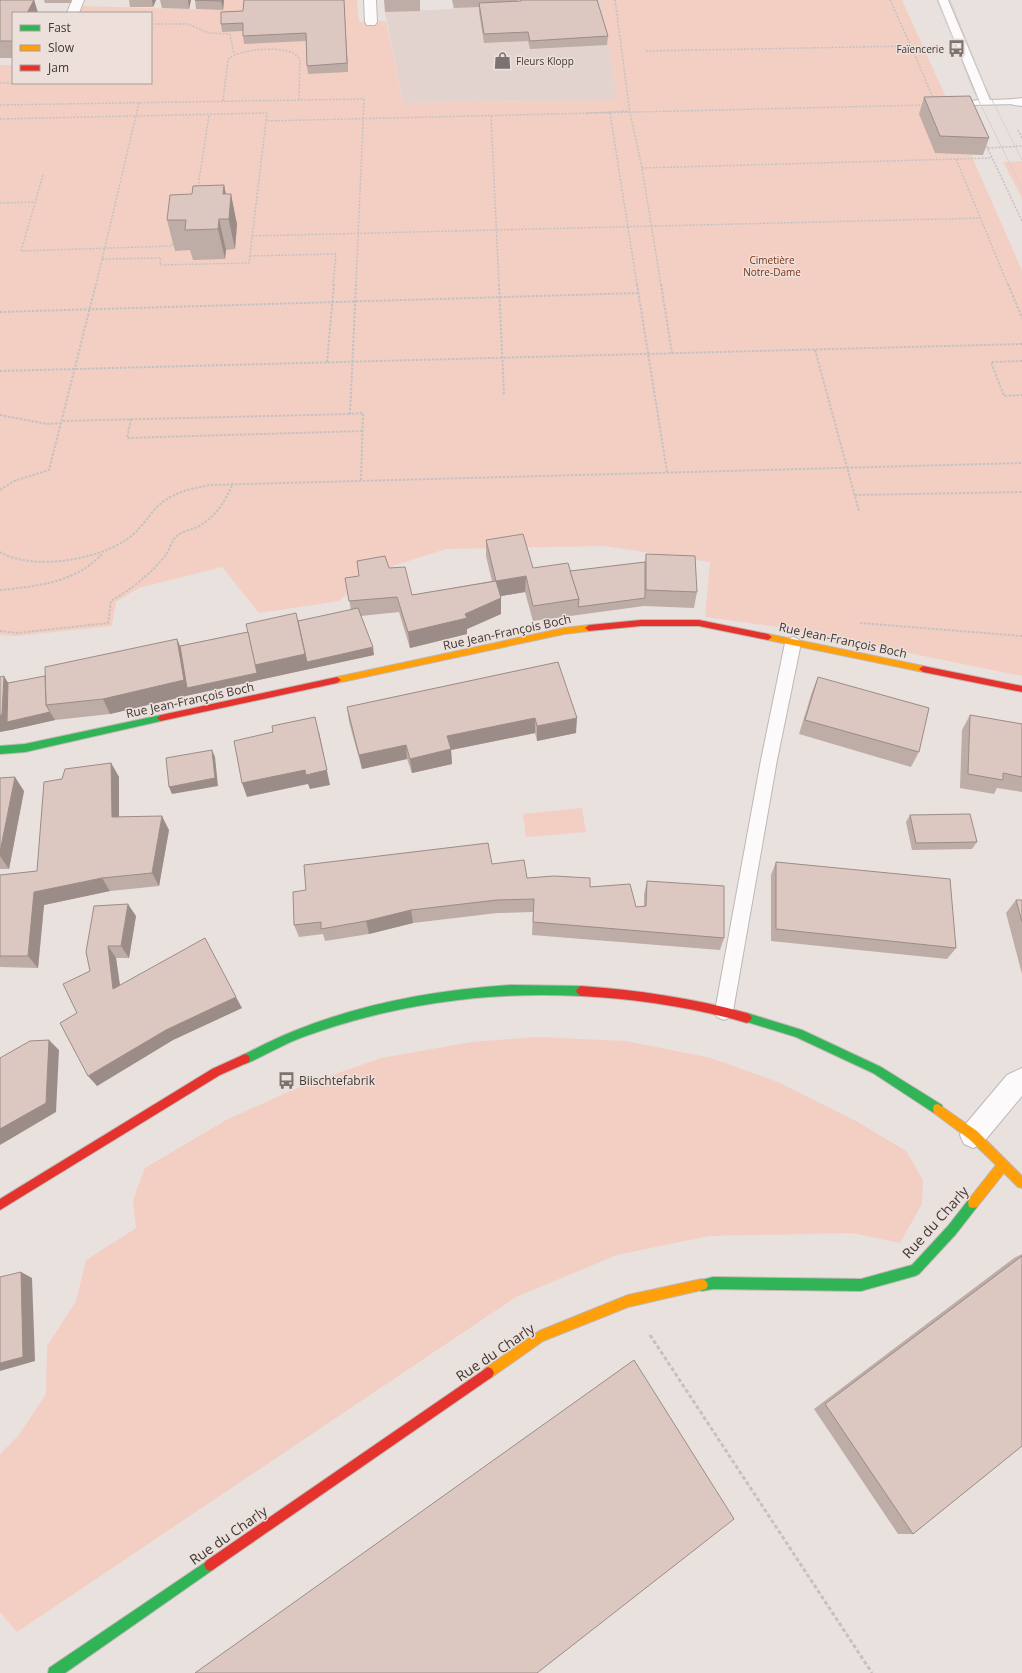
<svg xmlns="http://www.w3.org/2000/svg" width="1022" height="1673" font-family="'Open Sans',sans-serif">
<rect width="100%" height="100%" fill="#e9e1de"/>
<polygon fill="#e2d3ce" points="452,0 601,0 618,100 403,103 385,12 453,9"/>
<g fill="#f3cfc3">
<polygon points="224,0 357,0 359,22 386,21 403,103 617,100 601,0 902,0 953,113 965,113 983,155 972,155 973,159 1022,270 1022,676 786,628 705,617 710,562 604,546 446,549 374,572 339,601 259,613 222,567 139,588 116,602 112,626 17,636 0,635 0,65 13,65 13,83 151,83 151,13 77,13 81,6 222,10"/>
<polygon points="1022,161 1022,198 1003,162"/>
<polygon points="582,808 586,832 526,837 523,814"/>
<polygon points="538,1037 626,1041 711,1058 778,1082 856,1121 906,1151 923,1180 922,1204 900,1243 852,1233 709,1236 617,1255 516,1297 17,1632 0,1612 0,1454 18,1436 46,1394 47,1346 76,1301 86,1260 136,1228 133,1200 145,1168 226,1120 304,1085 381,1058 471,1042"/>
</g>
<g fill="none" stroke-linecap="round" stroke-linejoin="round">
<defs>
<g id="lane">
<polygon points="938,0 948,0 990,100 1018,99 1022,100 1022,104 971,105 970,103 971,101 979,100"/>
<polygon points="793,637 798,639 801,643 777,760 733,1011 731,1017 724,1020 717,1017 715,1011 761,760 785,643 788,639"/>
</g>
<g id="street">
<polygon points="72,0 84,0 79,13 67,13"/>
<polygon points="364,0 376,0 377,22 375,25 367,25 365,22"/>
<polygon points="1022,98 1022,106 1013,105 1011,102 1013,99"/>
<polygon points="1022,1068 1022,1096 982,1144 973,1148 964,1144 960,1135 964,1126 1007,1075"/>
</g>
<g id="fast">
<polygon points="161,715 165,718 161,721 25,752 0,754 0,746 25,744"/>
<path d="M510,985L581,986L584,988L586,991L584,994L581,996C484,991 394,1004 303,1037C283,1044 265,1056 245,1064L241,1062L240,1059L241,1056C259,1047 276,1038 294,1031C363,1003 436,990 510,985Z"/>
<polygon points="747,1013 802,1030 881,1067 942,1105 943,1109 942,1113 938,1114 934,1113 873,1073 796,1037 744,1021 742,1018 744,1015"/>
<polygon points="973,1198 977,1199 978,1203 977,1207 956,1234 919,1274 915,1276 861,1291 713,1289 702,1291 698,1289 696,1285 698,1281 713,1277 861,1279 912,1265 948,1226 969,1199"/>
<polygon points="210,1559 214,1561 216,1565 214,1569 65,1673 48,1673 49,1668"/>
</g>
<g id="slow">
<polygon points="589,625 593,628 589,631 564,634 337,683 333,680 337,677 564,628"/>
<polygon points="768,634 923,666 927,669 923,672 768,640 764,637"/>
<polygon points="938,1104 977,1131 1022,1176 1022,1188 1018,1187 1004,1173 977,1207 973,1208 969,1207 968,1203 969,1199 996,1165 969,1139 934,1113 933,1109 934,1105"/>
<polygon points="702,1279 706,1281 708,1285 706,1289 628,1307 543,1341 492,1377 488,1379 484,1377 482,1373 484,1369 539,1331 628,1295"/>
</g>
<g id="jam">
<polygon points="641,620 699,620 768,634 772,637 768,640 699,626 641,626 589,631 585,628 589,625"/>
<polygon points="923,666 1022,686 1022,692 923,672 919,669"/>
<polygon points="337,677 341,680 337,683 161,721 157,718 161,715"/>
<path d="M581,986C637,990 692,998 747,1013L750,1015L752,1018L750,1021L747,1023C692,1007 637,999 581,996L578,994L576,991L578,988Z"/>
<polygon points="245,1054 249,1056 250,1059 249,1062 220,1075 0,1210 0,1199 212,1069"/>
<polygon points="488,1367 492,1369 494,1373 492,1377 214,1569 210,1571 206,1569 204,1565 206,1561"/>
</g>
</defs>
<use href="#lane" stroke="#beb8b6" stroke-width="2"/>
<use href="#street" stroke="#beb8b6" stroke-width="2"/>
<use href="#fast" stroke="#beb8b6" stroke-width="2"/>
<use href="#slow" stroke="#beb8b6" stroke-width="2"/>
<use href="#jam" stroke="#beb8b6" stroke-width="2"/>
<g stroke="#c4c2c1" stroke-width="1.5" stroke-dasharray="2 1.5" stroke-linecap="butt">
<polyline points="615,0 630,113 642,168 661,285"/>
<polyline points="890,0 911,46"/>
<polyline points="151,24 188,24 209,33 230,34 234,54"/>
<polyline points="646,51 911,46 933,98"/>
<polyline points="0,83 13,83"/>
<path d="M223,101L228,59C240,49 279,46 293,53C295,54 298,57 300,59L299,100"/>
<polyline points="0,105 364,99 356,285"/>
<polyline points="587,113 630,111"/>
<polyline points="610,113 637,285"/>
<polyline points="491,116 499,285"/>
<polyline points="0,119 267,113 266,121 925,105"/>
<polyline points="1018,130 1022,138"/>
<polyline points="985,143 1022,221"/>
<polyline points="988,148 1022,146"/>
<polyline points="956,159 1008,285"/>
<polyline points="642,168 992,158"/>
<polyline points="43,175 21,251 172,246 173,241"/>
<polyline points="198,187 209,115"/>
<polyline points="0,203 35,202"/>
<polyline points="252,236 981,218"/>
<polyline points="250,256 336,254 333,285"/>
<polyline points="102,259 161,258 160,265 249,263 266,121"/>
<polyline points="96,285 139,103"/>
</g>
<g stroke="#c4c2c1" stroke-width="2" stroke-dasharray="2.5 1.5" stroke-linecap="butt">
<polyline points="356,284 350,414 363,413 361,480"/>
<polyline points="499,284 504,395"/>
<polyline points="637,284 667,472"/>
<polyline points="661,284 672,353"/>
<polyline points="1008,284 1022,318"/>
<polyline points="0,312 639,293"/>
<polyline points="815,350 859,511"/>
<polyline points="1022,361 991,362 1004,396 1022,395"/>
<polyline points="327,362 334,284"/>
<polyline points="0,371 1022,344"/>
<polyline points="0,415 47,424 62,423"/>
<polyline points="131,419 127,438 363,431"/>
<polyline points="63,421 350,414"/>
<polyline points="0,490 14,481 49,470 96,284"/>
<polyline points="855,495 1022,492"/>
<path d="M0,552C32,571 96,560 126,540C138,532 146,520 155,509C170,493 189,489 210,485L1022,463"/>
<path d="M0,590C29,587 62,584 87,567C93,563 98,558 103,553"/>
<polyline points="860,623 1022,636"/>
<path d="M0,631L17,633L108,623L111,601C131,589 150,575 165,556C170,550 171,540 178,535C183,531 191,530 197,527C216,517 225,502 233,483"/>
</g>
<polyline stroke="#c4c2c1" stroke-width="3" stroke-dasharray="4 2.5" stroke-linecap="butt" points="650,1335 872,1673"/>
<use href="#lane" fill="#fcfafa" fill-rule="evenodd"/>
<use href="#street" fill="#fcfafa" fill-rule="evenodd"/>
<use href="#fast" fill="#30b455" fill-rule="evenodd"/>
<use href="#slow" fill="#ff9f0a" fill-rule="evenodd"/>
<use href="#jam" fill="#e5322d" fill-rule="evenodd"/>
<g stroke="#d4d2d0" stroke-width="1">
<polyline points="938,0 972,87 1022,188"/>
<polyline points="950,0 985,86 1022,160"/>
</g>
</g>
<g fill="#beaca6">
<polygon points="0,0 34,0 38,13 13,13 13,58 0,58"/>
<polygon points="44,0 72,0 71,3 45,3"/>
<polygon points="129,0 156,0 153,7 130,7"/>
<polygon points="160,0 191,0 189,9 162,8"/>
<polygon points="195,0 224,0 223,10 196,9"/>
<polygon points="344,0 348,72 308,74 307,66 306,41 244,44 243,36 243,31 222,32 221,24 243,11"/>
<polygon points="384,0 420,0 420,11 385,12"/>
<polygon points="452,0 517,0 517,1 521,1 521,0 597,0 608,36 607,45 530,49 528,41 484,43 479,12 479,7 454,8"/>
<polygon points="924,97 989,138 983,155 935,153 919,114"/>
<polygon points="224,185 226,194 237,224 235,249 226,250 225,259 193,260 190,250 175,251 167,220 192,194"/>
<polygon points="486,540 533,568 570,571 645,562 646,554 697,592 694,608 644,606 533,621 525,592 500,596 501,614 467,629 467,634 410,648 399,612 361,616 374,655 190,695 110,714 55,720 11,730 8,683 45,676 177,639 180,646 351,610 345,578 359,576 389,568 412,595 492,581 486,556"/>
<polygon points="558,662 576,733 537,741 535,733 451,750 452,764 412,773 407,759 362,769 349,722 347,707"/>
<polygon points="818,677 919,752 911,767 799,734 812,692"/>
<polygon points="970,715 1022,724 1022,792 997,788 994,794 960,788 962,730"/>
<polygon points="111,763 119,777 119,817 169,830 159,886 110,891 44,905 38,968 0,967 0,875 37,871 62,779"/>
<polygon points="0,778 24,791 9,869 0,869"/>
<polygon points="910,815 977,842 972,849 912,850 906,822"/>
<polygon points="776,862 956,948 947,959 771,941 771,875"/>
<polygon points="492,864 527,878 590,887 636,907 644,906 644,894 647,881 724,938 720,950 532,935 533,912 497,913 413,923 369,934 325,941 323,934 299,937 294,925 306,890"/>
<polygon points="1016,900 1022,900 1022,974 1006,913"/>
<polygon points="136,916 129,958 116,958 120,986 242,1008 173,1040 97,1086 77,1013 90,971 86,952"/>
<polygon points="1022,1254 1022,1446 913,1534 898,1534 814,1409 1014,1258"/>
</g>
<g fill="#9b8c87">
<polygon points="34,0 38,13 27,13"/>
<polygon points="152,0 156,0 153,7"/>
<polygon points="188,0 191,0 189,9"/>
<polygon points="221,0 224,0 223,10 221,1"/>
<polygon points="344,0 348,72 347,63"/>
<polygon points="224,185 229,211 231,194 237,224 235,249 223,194"/>
<polygon points="219,219 226,250 225,259 218,229"/>
<polygon points="526,576 525,592 496,597 496,581"/>
<polygon points="501,598 501,614 467,629 467,634 410,648 408,632 465,614"/>
<polygon points="177,639 183,654 255,665 305,654 307,662 373,647 374,655 190,695 110,714 103,699"/>
<polygon points="4,676 13,691 50,712 55,720 11,730 0,732 0,715"/>
<polygon points="535,718 535,733 451,750 452,764 412,773 410,759 447,736"/>
<polygon points="577,718 576,733 537,741 537,726"/>
<polygon points="319,732 330,785 310,789 308,784 247,797 242,783"/>
<polygon points="406,745 407,759 362,769 359,755"/>
<polygon points="212,750 215,757 218,786 172,794 169,787"/>
<polygon points="111,763 119,777 119,831 112,817"/>
<polygon points="15,777 24,791 9,869 0,856 0,852"/>
<polygon points="162,816 169,830 159,886 152,873"/>
<polygon points="102,878 110,891 44,905 38,968 28,956 34,892"/>
<polygon points="128,904 136,916 129,958 121,946"/>
<polygon points="411,910 413,923 369,934 366,921"/>
<polygon points="108,946 116,958 122,1000 113,989"/>
<polygon points="236,997 242,1008 173,1040 97,1086 88,1076 166,1030"/>
<polygon points="49,1040 59,1050 56,1112 0,1145 0,1129"/>
<polygon points="21,1272 32,1278 35,1361 0,1371 0,1363"/>
</g>
<g fill="#ddc8c1" stroke="#9b8c87">
<polygon points="0,0 34,0 27,13 13,13 13,41 0,41"/>
<polygon points="195,0 221,0 221,1"/>
<polygon points="244,0 344,0 347,63 307,66 306,33 243,36 243,23 221,24 221,12 243,11"/>
<polygon points="521,0 597,0 608,36 530,41 528,32 484,34 479,3 521,1"/>
<polygon points="970,96 989,138 940,136 924,97"/>
<polygon points="224,185 223,194 231,194 229,219 219,219 218,229 185,230 186,220 167,220 170,195 192,194 193,186"/>
<polygon points="523,534 533,568 568,563 579,599 533,606 526,576 496,581 486,540"/>
<polygon points="646,554 695,556 697,592 646,590"/>
<polygon points="385,556 389,568 405,567 412,595 496,581 501,598 465,614 467,618 408,632 397,597 349,601 345,578 359,576 357,561"/>
<polygon points="645,562 645,598 578,607 579,599 570,571"/>
<polygon points="358,608 373,647 307,662 298,621"/>
<polygon points="296,613 305,654 255,665 246,624"/>
<polygon points="248,632 257,673 187,688 180,646"/>
<polygon points="177,639 184,680 103,699 46,705 45,667"/>
<polygon points="558,662 577,718 537,726 535,718 447,736 451,749 410,759 406,745 359,755 347,707"/>
<polygon points="4,676 2,715 0,715 0,677"/>
<polygon points="45,676 46,705 50,712 7,722 8,683"/>
<polygon points="818,677 929,708 919,752 805,720"/>
<polygon points="970,715 1022,724 1022,777 1003,773 1003,780 968,774"/>
<polygon points="315,717 327,770 306,775 305,770 242,783 234,741 273,732 272,726"/>
<polygon points="212,750 215,778 169,787 166,758"/>
<polygon points="111,763 112,817 162,816 152,873 102,878 34,892 28,956 0,956 0,875 37,871 44,782 62,779 65,769"/>
<polygon points="15,777 0,852 0,778"/>
<polygon points="970,814 977,842 916,843 910,815"/>
<polygon points="488,843 492,864 524,860 527,878 554,876 590,878 590,887 630,884 636,907 646,906 647,881 724,886 724,938 533,922 534,899 497,900 411,910 366,921 321,929 321,922 294,925 293,892 306,890 304,865"/>
<polygon points="776,862 950,879 956,948 776,929"/>
<polygon points="1016,900 1022,900 1022,922"/>
<polygon points="128,904 121,946 108,946 113,989 205,938 236,997 166,1030 88,1076 60,1023 77,1013 63,984 90,971 86,952 94,906"/>
<polygon points="49,1040 46,1103 0,1129 0,1058 30,1041"/>
<polygon points="1022,1256 1022,1446 913,1534 825,1404"/>
<polygon points="21,1272 23,1357 0,1363 0,1277"/>
<polygon points="634,1360 734,1519 537,1673 195,1673"/>
</g>
<defs>
<symbol id="bus-bare" viewBox="-9 -9 18 18"><path d="M-5-6H5V4H4V6H2V4H-2V6H-4V4H-5ZM-3.5-4V0h7V-4ZM-3.5 1.2v1.5H-2V1.2ZM2 1.2v1.5H3.5V1.2Z" fill="#7a7471" stroke="#eddfda" stroke-width="2.5" paint-order="stroke"/></symbol>
<symbol id="shop-bare" viewBox="-9 -9 18 18"><path d="M-5-2.5h2.3a2.7 3.5 0 0 1 5.4 0H5L5.5 6h-11ZM-1.5-2.5h3a1.5 2.3 0 0 0-3 0Z" fill="#7a7471" stroke="#eddfda" stroke-width="2.5" paint-order="stroke"/></symbol>
</defs>
<g fill-rule="evenodd">
<use href="#bus-bare" x="944" y="36" width="25" height="25"/>
<use href="#shop-bare" x="490" y="48" width="25" height="25"/>
<use href="#bus-bare" x="274" y="1068" width="25" height="25"/>
</g>
<g text-anchor="middle" dominant-baseline="central" stroke-width="3" stroke-linejoin="round" paint-order="stroke">
<g font-size="10" fill="#3e3937" stroke="#eddfda" text-anchor="end">
<text x="944" y="49">Faïencerie</text>
<text x="516" y="61" text-anchor="start">Fleurs Klopp</text>
</g>
<g font-size="10" fill="#7e3115" stroke="#eddfda">
<text x="772" y="260">Cimetière<tspan x="772" dy="12">Notre-Dame</tspan></text>
</g>
<g font-size="12" fill="#3e3937" stroke="#eddfda">
<text transform="translate(507 632) rotate(-12)">Rue Jean-François Boch</text>
<text transform="translate(843 640) rotate(12)">Rue Jean-François Boch</text>
<text transform="translate(190 700) rotate(-12)">Rue Jean-François Boch</text>
</g>
<g font-size="12" fill="#3e3937" stroke="#eddfda" text-anchor="start">
<text x="299" y="1080">Biischtefabrik</text>
</g>
<g font-size="14" fill="#3e3937" stroke="#eddfda">
<text transform="translate(935 1222) rotate(-48)">Rue du Charly</text>
<text transform="translate(495 1352) rotate(-34)">Rue du Charly</text>
<text transform="translate(228 1535) rotate(-35)">Rue du Charly</text>
</g>
</g>
<rect x="12" y="12" width="140" height="72" fill="#eddfda" stroke="#a79d99"/>
<rect x="20" y="25" width="20" height="6" fill="#30b455" stroke="#a79d99"/>
<text x="48" y="32" font-size="12" fill="#3e3937">Fast</text>
<rect x="20" y="45" width="20" height="6" fill="#ff9f0a" stroke="#a79d99"/>
<text x="48" y="52" font-size="12" fill="#3e3937">Slow</text>
<rect x="20" y="65" width="20" height="6" fill="#e5322d" stroke="#a79d99"/>
<text x="48" y="72" font-size="12" fill="#3e3937">Jam</text>
</svg>
